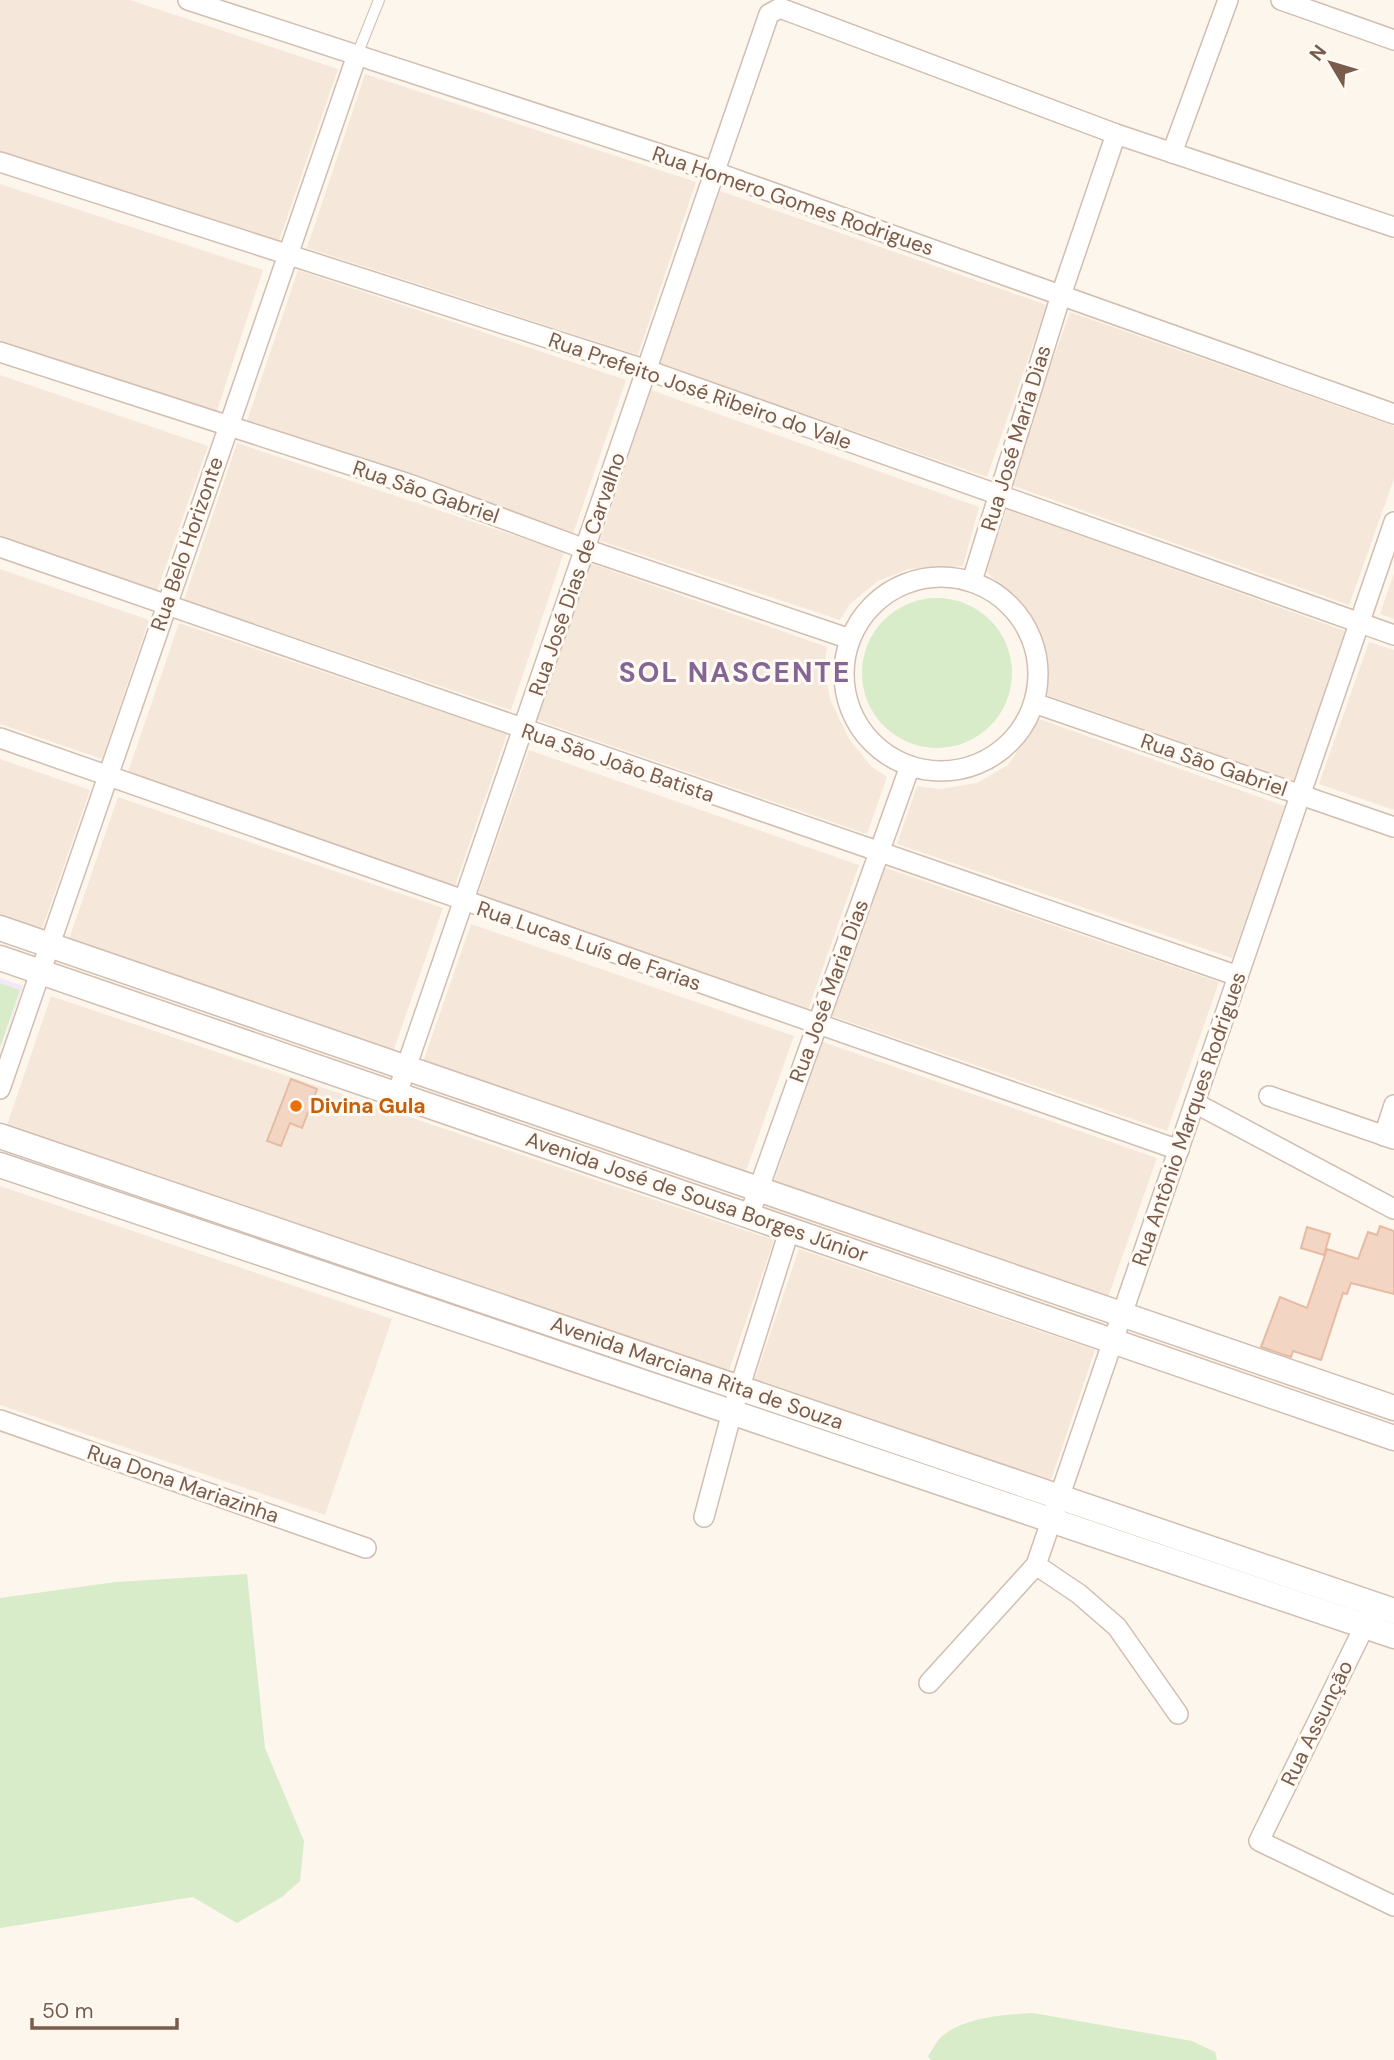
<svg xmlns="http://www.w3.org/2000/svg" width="1394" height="2060" font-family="'DM Sans',sans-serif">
<rect width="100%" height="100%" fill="#fdf6ec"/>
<g fill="#f5e8da">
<polygon points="0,0 130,0 338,69 278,244 0,152"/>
<polygon points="365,74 696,182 638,355 307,248"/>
<polygon points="0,184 263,270 216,414 0,344"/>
<polygon points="720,191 1047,305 987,477 659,364"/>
<polygon points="298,270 626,380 572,537 245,427"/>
<polygon points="1070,312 1394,426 1394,479 1349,605 1008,484"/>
<polygon points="0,375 208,446 157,591 0,538"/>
<polygon points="651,390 979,507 963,566 909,569 878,581 850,604 840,620 600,541"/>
<polygon points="237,443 564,552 511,710 184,600"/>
<polygon points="1007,509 1345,631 1294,781 1047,695 1043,644 1025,611 986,571"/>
<polygon points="587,562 827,647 824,669 830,699 849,739 871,766 887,777 867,834 534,719"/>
<polygon points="0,569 149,620 102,759 0,724"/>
<polygon points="1394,573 1394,619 1380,614"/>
<polygon points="179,623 507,734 455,886 127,775"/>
<polygon points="1369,642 1394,650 1394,810 1319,784"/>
<polygon points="1039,719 1285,806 1232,958 897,844 917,786 940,789 977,783 1008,765"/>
<polygon points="529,750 859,865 808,1010 478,895"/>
<polygon points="0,759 90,790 42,929 0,915"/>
<polygon points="118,797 443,908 393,1052 68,942"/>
<polygon points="883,867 1219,982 1167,1131 832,1016"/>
<polygon points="471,924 794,1036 745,1174 423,1062"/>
<polygon points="51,996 774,1240 728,1373 6,1128"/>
<polygon points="823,1042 1157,1158 1107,1300 773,1184"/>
<polygon points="0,1186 392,1319 325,1515 0,1405"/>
<polygon points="799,1249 1095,1350 1050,1483 754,1381"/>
</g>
<polygon fill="#f3e8fa" points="0,978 23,986 0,1054 20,990 0,983"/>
<g fill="#d8ecc9">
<circle cx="937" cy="673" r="75"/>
<polygon points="0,983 20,990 0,1048"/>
<polygon points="247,1574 265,1748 304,1841 300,1881 282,1897 237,1923 193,1897 0,1928 0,1598 116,1582"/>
<path d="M1033,2013L1192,2041L1215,2052L1217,2060H931L928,2056C932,2051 936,2042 941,2037C964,2017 1004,2015 1033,2013Z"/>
</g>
<g fill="#f3d5c3" stroke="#e6bba3" stroke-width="2">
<polygon points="291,1079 317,1089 302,1128 290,1123 281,1146 267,1141"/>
<polygon points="1380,1226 1394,1231 1394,1294 1351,1283 1347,1294 1343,1293 1321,1360 1293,1351 1291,1357 1261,1347 1280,1297 1307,1308 1327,1249 1358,1259 1368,1232 1377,1235"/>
<polygon points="1307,1227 1330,1234 1324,1255 1301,1248"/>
</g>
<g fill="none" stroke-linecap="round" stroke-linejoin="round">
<defs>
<polyline id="service" points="357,55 379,0"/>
<g id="minor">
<polyline points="188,0 715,172 1394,414"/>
<polyline points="1281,0 1394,40"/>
<polyline points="1172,153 1228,0"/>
<polyline points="0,162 647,370 1394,635"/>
<polyline points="0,352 409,484 585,549 850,639"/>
<polyline points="0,547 1238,976"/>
<circle cx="941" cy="674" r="97"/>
<polyline points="972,581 1061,295 1116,134"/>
<polyline points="1034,703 1394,827"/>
<polyline points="0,738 1179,1150"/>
<polyline points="0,1089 357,55"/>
<polyline points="397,1094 769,14 780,8 1116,134 1394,227"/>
<polyline points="1269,1096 1394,1139"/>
<polyline points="1195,1103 1394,1209"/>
<polyline points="1384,1136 1394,1105"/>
<polyline points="749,1216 910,766"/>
<polyline points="0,1420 366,1548"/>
<polyline points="704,1517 732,1412 790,1228"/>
<polyline points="1036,1565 1079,1594 1117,1627 1178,1714"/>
<polyline points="1370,1615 1259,1841 1394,1906"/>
<polyline points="929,1683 1036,1565 1394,522"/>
</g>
<g id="tertiary">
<polyline points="0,928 1394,1408"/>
<polyline points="0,958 1394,1438"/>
<polyline points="0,1136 1394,1611"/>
<polyline points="0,1165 1394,1636"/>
</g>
</defs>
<use href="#service" stroke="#d1beb0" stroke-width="12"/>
<use href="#minor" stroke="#d1beb0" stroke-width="22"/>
<use href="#tertiary" stroke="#d1beb0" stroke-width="27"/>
<use href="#service" stroke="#fff" stroke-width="10"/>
<use href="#minor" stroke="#fff" stroke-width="19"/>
<use href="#tertiary" stroke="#fff" stroke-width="24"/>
</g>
<circle fill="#e8710a" stroke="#fffaf3" stroke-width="2.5" cx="296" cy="1106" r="7"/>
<g text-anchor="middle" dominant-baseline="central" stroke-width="6" stroke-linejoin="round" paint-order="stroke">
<g font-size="21" fill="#7a5c4d" stroke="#fffaf3">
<text transform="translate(793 201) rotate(19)">Rua Homero Gomes Rodrigues</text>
<text transform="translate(700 391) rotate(19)">Rua Prefeito José Ribeiro do Vale</text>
<text transform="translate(1016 438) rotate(-73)">Rua José Maria Dias</text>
<text transform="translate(426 492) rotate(19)">Rua São Gabriel</text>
<text transform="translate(187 544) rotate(-71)">Rua Belo Horizonte</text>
<text transform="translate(577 574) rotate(-71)">Rua José Dias de Carvalho</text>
<text transform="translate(618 763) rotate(19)">Rua São João Batista</text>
<text transform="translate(1214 765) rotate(19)">Rua São Gabriel</text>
<text transform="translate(589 946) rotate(19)">Rua Lucas Luís de Farias</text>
<text transform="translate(829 991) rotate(-70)">Rua José Maria Dias</text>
<text transform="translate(1189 1119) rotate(-71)">Rua Antônio Marques Rodrigues</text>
<text transform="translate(697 1197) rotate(19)">Avenida José de Sousa Borges Júnior</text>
<text transform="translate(697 1373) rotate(19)">Avenida Marciana Rita de Souza</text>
<text transform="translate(183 1484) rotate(19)">Rua Dona Mariazinha</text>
<text transform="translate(1317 1723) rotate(-64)">Rua Assunção</text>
</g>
<g font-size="21" font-weight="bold" fill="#c56008" stroke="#fffaf3" text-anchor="start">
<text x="310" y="1106">Divina Gula</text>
</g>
<g font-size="28" font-weight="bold" letter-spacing="2" fill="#846695" stroke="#fffaf3">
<text x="735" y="672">SOL NASCENTE</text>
</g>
</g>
<g transform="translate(1331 63) rotate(308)" stroke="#fffaf3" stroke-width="5" paint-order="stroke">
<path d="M0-5L12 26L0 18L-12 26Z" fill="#7a5c4d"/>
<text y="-10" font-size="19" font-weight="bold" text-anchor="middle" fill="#7a5c4d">N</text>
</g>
<path d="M32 2018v10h145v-10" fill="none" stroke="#7a5c4d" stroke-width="3.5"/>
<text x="42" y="2018" font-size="21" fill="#7a5c4d" stroke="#fffaf3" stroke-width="5" paint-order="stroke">50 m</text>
</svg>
